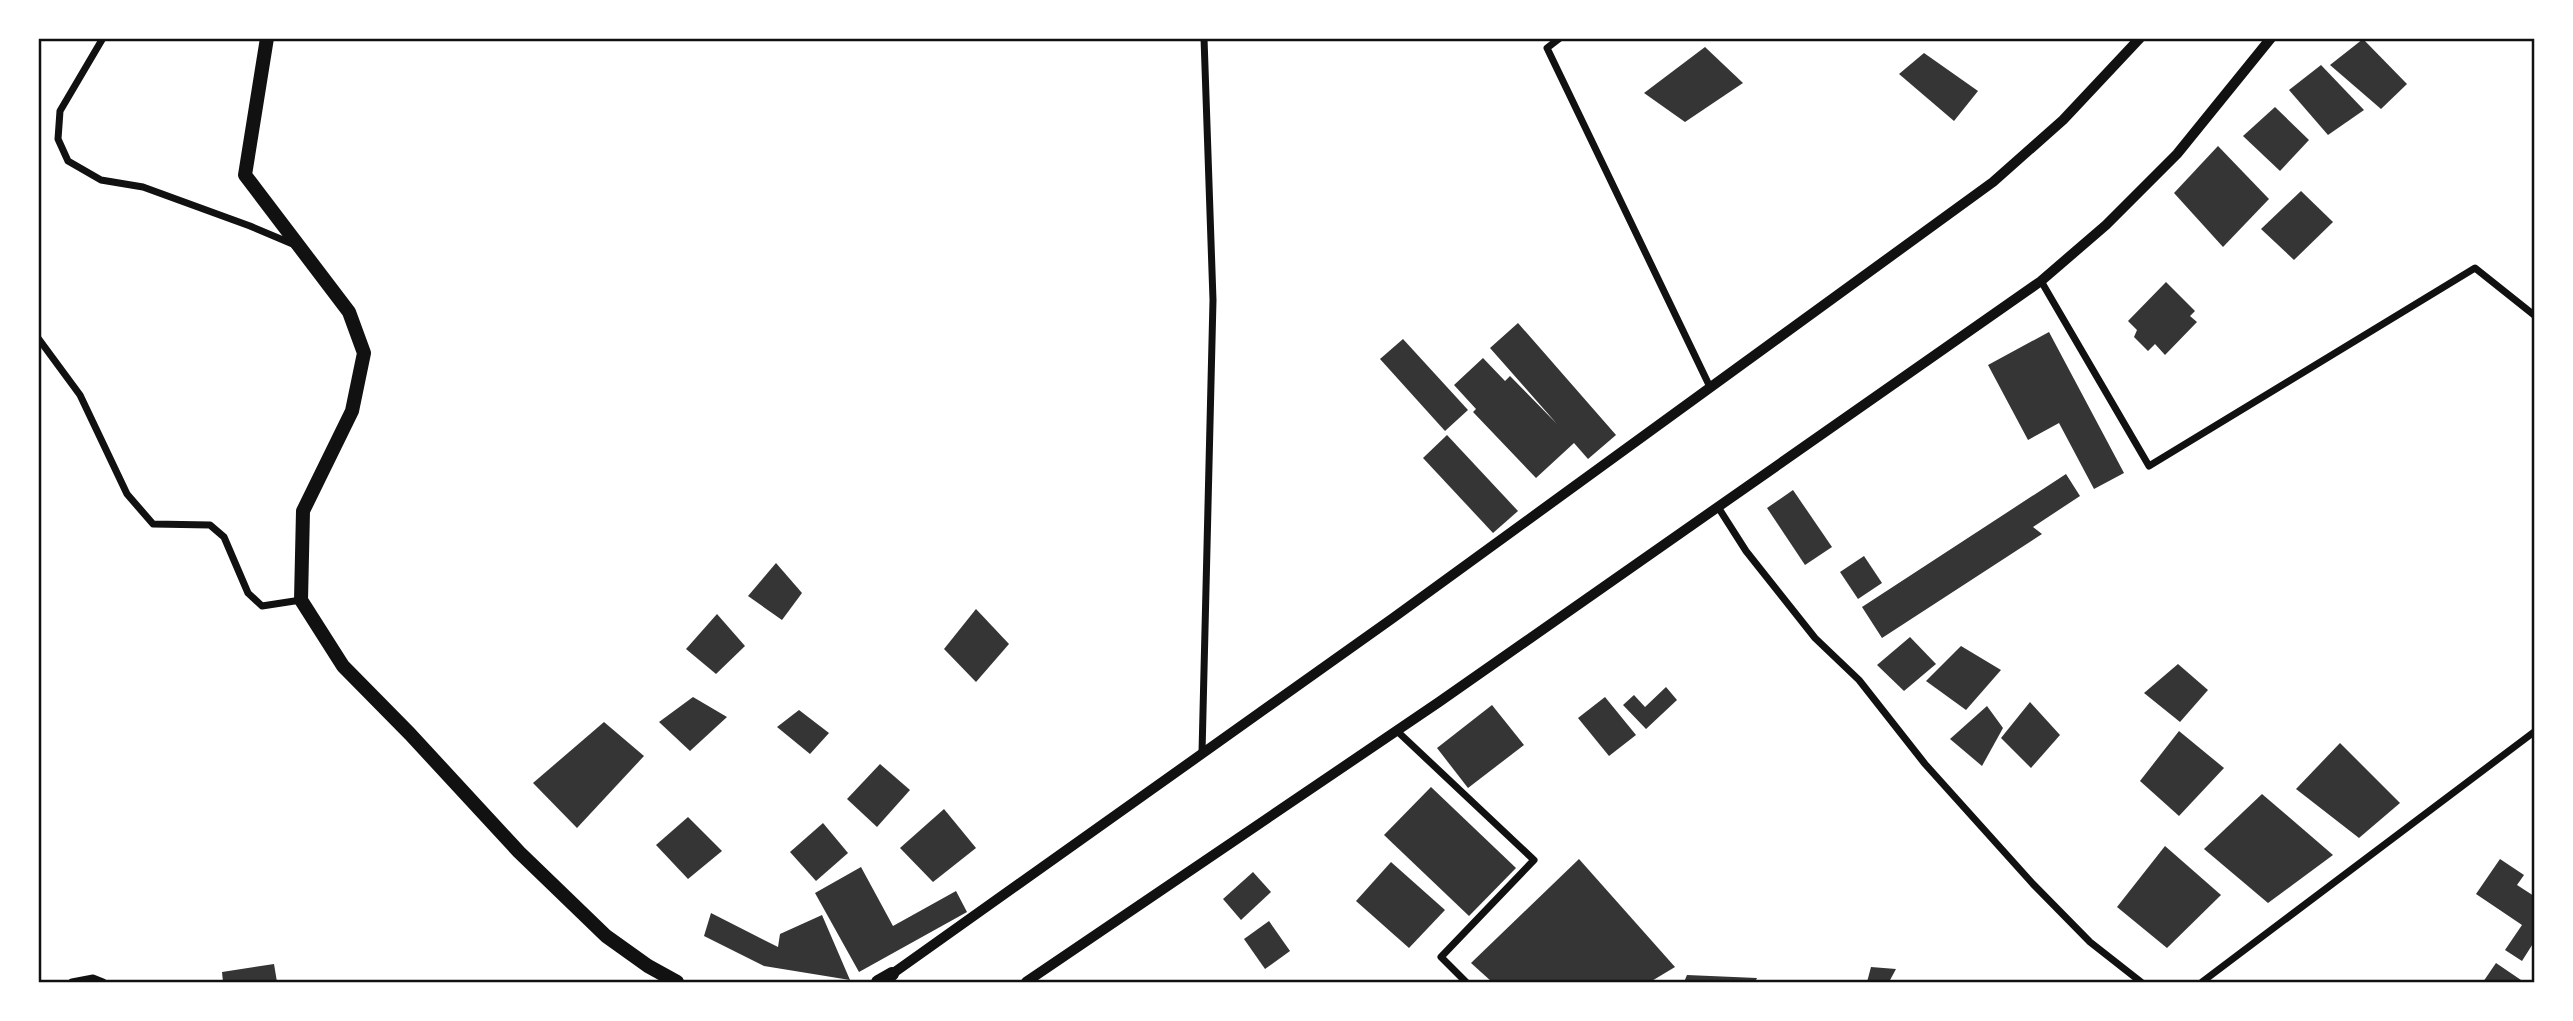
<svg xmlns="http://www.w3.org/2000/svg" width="2573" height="1021" font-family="'Nunito Sans',sans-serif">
<rect width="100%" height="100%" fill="#fff"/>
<g fill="#353535">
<polygon points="2363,39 2407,84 2381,109 2330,65"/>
<polygon points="1705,47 1743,83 1685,122 1644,93"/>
<polygon points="1924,53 1978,91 1954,121 1899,74"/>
<polygon points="2321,65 2364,110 2328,135 2289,90"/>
<polygon points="2275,107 2309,140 2280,171 2243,136"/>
<polygon points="2218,146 2269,199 2223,247 2174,193"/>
<polygon points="2301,191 2333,222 2294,260 2261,229"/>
<polygon points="2166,282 2195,311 2190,316 2197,322 2165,355 2155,344 2148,351 2134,337 2137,330 2128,321"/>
<polygon points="1518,323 1616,435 1588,459 1574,443 1536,478 1473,412 1476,409 1454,385 1483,358 1505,381 1510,376 1557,424 1490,348"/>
<polygon points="2049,332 2124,473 2094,489 2059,423 2028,440 1988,365"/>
<polygon points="1403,339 1468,410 1445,431 1380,359"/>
<polygon points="1447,435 1518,511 1493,533 1423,458"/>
<polygon points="2066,474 2080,496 2033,527 2042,534 1882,638 1862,607"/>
<polygon points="1793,490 1832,547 1805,565 1767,508"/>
<polygon points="1864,556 1882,583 1858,599 1840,572"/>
<polygon points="776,563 802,593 782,620 748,596"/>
<polygon points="976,609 1009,644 976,682 944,649"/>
<polygon points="717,614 745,646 716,674 686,649"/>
<polygon points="1910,637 1936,664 1904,691 1877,665"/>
<polygon points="1961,646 2001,670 1966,710 1926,681"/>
<polygon points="2178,664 2208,690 2180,722 2144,693"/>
<polygon points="1666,687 1677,700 1646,729 1623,705 1634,695 1645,707"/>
<polygon points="693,697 727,717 690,751 659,722"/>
<polygon points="1605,697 1636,735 1609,756 1578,718"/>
<polygon points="2030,702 2060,735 2031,768 2001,738"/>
<polygon points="1492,705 1524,745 1468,788 1437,748"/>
<polygon points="1987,706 2003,728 1982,766 1950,739"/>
<polygon points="799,710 829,733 810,754 777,727"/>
<polygon points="604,722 644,756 577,828 533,783"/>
<polygon points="2179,731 2224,768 2179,816 2140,781"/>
<polygon points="2340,743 2400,803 2359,838 2296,789"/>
<polygon points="880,764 910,790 877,827 847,799"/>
<polygon points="1431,787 1516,868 1469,916 1384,835"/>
<polygon points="2262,794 2333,855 2268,903 2204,849"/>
<polygon points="944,809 976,848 933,882 900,848"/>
<polygon points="688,817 722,851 688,879 656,845"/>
<polygon points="823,823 848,853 816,881 790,852"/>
<polygon points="2165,846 2221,895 2167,948 2117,907"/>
<polygon points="1579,859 1675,967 1650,982 1492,982 1471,963"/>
<polygon points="2500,859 2524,875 2517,885 2534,896 2534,942 2522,961 2505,950 2522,925 2476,894"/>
<polygon points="1391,862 1445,910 1409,948 1356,901"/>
<polygon points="861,867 893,926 956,891 967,912 859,972 815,893"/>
<polygon points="1253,872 1271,892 1241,920 1223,899"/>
<polygon points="711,913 778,947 780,934 822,915 850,980 764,966 704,936"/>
<polygon points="1269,921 1290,951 1265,969 1244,939"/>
<polygon points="2496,963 2521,980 2519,982 2483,982"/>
<polygon points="274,964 277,982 223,982 222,972"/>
<polygon points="1871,967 1896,969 1889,982 1867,982"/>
<polygon points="1687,975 1757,978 1755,982 1684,982"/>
</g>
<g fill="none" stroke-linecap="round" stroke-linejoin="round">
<g stroke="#111" stroke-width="7">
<polyline points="103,38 60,111 58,139 68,161 101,180 143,187 250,226 295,245"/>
<polyline points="1560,38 1547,48 1710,387"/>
<polyline points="2041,281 2149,466 2475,268 2534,315"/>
<polyline points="38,338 80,395 127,494 153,524 210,525 224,537 248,593 262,606 301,600"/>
<polyline points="1718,507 1746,551 1815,638 1859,680 1925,764 2033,884 2090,942 2141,982"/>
<polyline points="1397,731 1534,860 1441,957 1466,982"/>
<polyline points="1202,753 1213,300 1204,38"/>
<polyline points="72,982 93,978 103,982"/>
<polyline points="2202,982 2534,732"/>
</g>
<g stroke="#111" stroke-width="10">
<polyline points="892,974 1393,618 1993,182 2063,120 2140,38"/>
<polyline points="1026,982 1439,702 2041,281 2106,225 2177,154 2271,38"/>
</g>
<g stroke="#111" stroke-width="14">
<polyline points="267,38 245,175 349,312 364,353 352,411 303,511 301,600 343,666 410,734 519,852 606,936 648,966 677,982"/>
<polyline points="878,982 892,974"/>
</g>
</g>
<rect width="2573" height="1021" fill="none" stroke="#ffffff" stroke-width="80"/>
<rect x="40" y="40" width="2493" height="941" fill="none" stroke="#111" stroke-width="2.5"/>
</svg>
